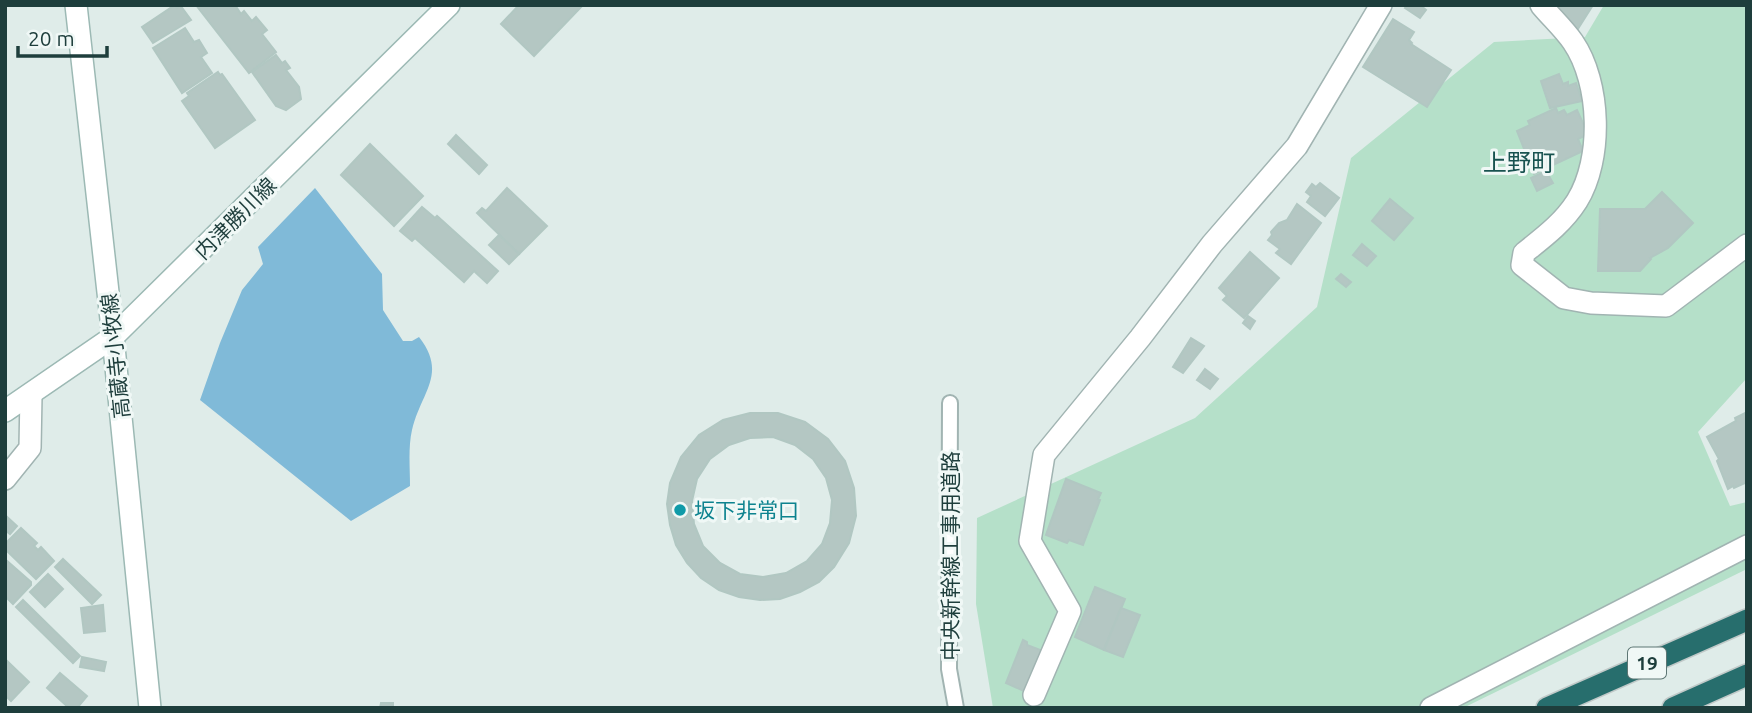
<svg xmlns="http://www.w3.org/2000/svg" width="1752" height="713" font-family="Ubuntu,'Noto Sans JP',sans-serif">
<rect width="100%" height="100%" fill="#dfece9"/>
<polygon fill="#b5e0c9" points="1604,5 1747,5 1747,378 1698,432 1730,506 1747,502 1747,569 1463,708 993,708 976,604 977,518 1195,418 1317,307 1351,158 1494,42 1585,37"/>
<path fill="#80bad8" d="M315,188L382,274L383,310L403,341H412L419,337C448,374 421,392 412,430C408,447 410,468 410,486L351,521L200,400L220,343L242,290L263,264L258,247Z"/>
<g fill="#b4c7c3" stroke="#b1c7c2" stroke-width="2" fill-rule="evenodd">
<polygon points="175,5 177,8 180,5 191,20 153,43 142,27"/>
<polygon points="196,5 235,5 241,14 244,11 252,21 256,17 267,30 262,34 276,52 249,73"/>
<polygon points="519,5 583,5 534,56 501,24"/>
<polygon points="1407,5 1420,5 1426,10 1420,18 1405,8"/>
<polygon points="1548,5 1593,5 1574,35"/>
<polygon points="1393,19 1414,32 1409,40 1412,43 1411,44 1451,70 1427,107 1363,67"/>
<polygon points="185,28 194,42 199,40 207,53 201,57 212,73 182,93 153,48"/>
<polygon points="276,55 282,63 285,61 290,68 286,70 299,87 301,99 286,110 276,106 252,72"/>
<polygon points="218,72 220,75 222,74 255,120 215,148 182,101 189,96 187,93"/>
<polygon points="1559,74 1563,84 1568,82 1568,86 1576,83 1582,101 1550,108 1541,81"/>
<polygon points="1556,108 1558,113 1564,110 1567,115 1577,110 1588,134 1578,139 1583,151 1534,174 1517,131 1530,125 1528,121"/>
<polygon points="456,135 487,165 479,174 448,144"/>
<polygon points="370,144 423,196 394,226 341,175"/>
<polygon points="1546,171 1553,183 1537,191 1531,178"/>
<polygon points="1320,183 1339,198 1325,216 1307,202 1311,196 1306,192 1312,184 1316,187"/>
<polygon points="507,188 547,226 519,254 477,213 482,208 486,211"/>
<polygon points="1662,192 1693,223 1668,248 1650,258 1651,259 1640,271 1598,271 1600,209 1645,209"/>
<polygon points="1390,199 1413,218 1394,240 1372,221"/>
<polygon points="1297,204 1321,223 1291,264 1276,253 1280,249 1268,240 1272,235 1271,232 1279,223 1287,220"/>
<polygon points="422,207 435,218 437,216 498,271 487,283 474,271 464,282 415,238 412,241 400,231"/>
<polygon points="499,235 519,254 509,264 489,245"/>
<polygon points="1362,244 1376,256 1367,266 1353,255"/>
<polygon points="1250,252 1279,278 1244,318 1223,300 1227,296 1219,288"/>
<polygon points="1341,274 1351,282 1346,287 1336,279"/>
<polygon points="1248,316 1255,321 1250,329 1243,323"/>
<polygon points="1191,338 1204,346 1183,373 1173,367"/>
<polygon points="1205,369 1218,379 1210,389 1197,380"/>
<polygon points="1747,412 1747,482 1734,488 1733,486 1728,489 1717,461 1719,459 1707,437 1736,421 1735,418"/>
<path d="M750,413H778L805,422L828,439L845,461L854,488L856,516L849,543L834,567L819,582L800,592L780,599L760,600L739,597L719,590L701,578L687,563L676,545L670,525L667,504L670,483L681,457L699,435L723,420ZM773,437L795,445L813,459L826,478L832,500L830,523L822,544L807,561L786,573L763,577L740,574L720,563L703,546L694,524L692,501L697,479L710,459L729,445L750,438Z"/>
<polygon points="1066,479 1101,493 1098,499 1100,500 1083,545 1069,540 1067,543 1046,535"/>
<polygon points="5,515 17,526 10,534 5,530"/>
<polygon points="21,528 37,543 34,546 38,550 41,547 54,561 36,579 5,549 5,544"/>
<polygon points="63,559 101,595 92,604 55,567"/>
<polygon points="6,560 31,582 31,585 13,604 5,596"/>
<polygon points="48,574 63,589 45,607 30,592"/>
<polygon points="1095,587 1125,599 1104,650 1075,637"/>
<polygon points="23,600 80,656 73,663 16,607"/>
<polygon points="103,605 105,631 84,633 81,608"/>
<polygon points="1121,608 1140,615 1123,657 1104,650"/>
<polygon points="1023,640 1027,642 1027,645 1043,651 1026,692 1006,683"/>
<polygon points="82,657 106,662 104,671 80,667"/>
<polygon points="5,659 29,682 11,701 5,695"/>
<polygon points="60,673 87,696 77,708 69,708 47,688"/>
<polygon points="381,703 393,703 393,708 380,708"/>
</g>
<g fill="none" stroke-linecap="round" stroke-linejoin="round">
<defs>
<polyline id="lane" points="950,403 949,669 956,708"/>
<g id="street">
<path d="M1541,5C1551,17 1564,29 1573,42C1601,83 1603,159 1577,201C1563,223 1544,237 1524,253L1522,265L1564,298L1591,303L1666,306L1747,245"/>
<polyline points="5,479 30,448 31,395"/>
<polyline points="1034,695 1070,611 1030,541 1044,455 1140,338 1212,244 1297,146 1381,5"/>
<polyline points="1431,708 1747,546"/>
</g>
<g id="secondary">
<polyline points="76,5 113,337 150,708"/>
<polyline points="5,411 113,337 449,5"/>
</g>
<g id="highway">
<polyline points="1547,708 1747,620"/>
<polyline points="1673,708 1747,675"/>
</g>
</defs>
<use href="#lane" stroke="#a1b4b2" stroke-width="18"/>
<use href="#street" stroke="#a1b4b2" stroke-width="24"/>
<use href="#secondary" stroke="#9cb9b4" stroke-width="24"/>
<use href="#highway" stroke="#c0c9c8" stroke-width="24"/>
<use href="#lane" stroke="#fff" stroke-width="14"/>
<use href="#street" stroke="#fff" stroke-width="21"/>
<use href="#secondary" stroke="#fff" stroke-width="21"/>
<use href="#highway" stroke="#276e6d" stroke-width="21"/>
</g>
<circle fill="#0f9aa8" stroke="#f0f8f6" stroke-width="2.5" cx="680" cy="510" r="7"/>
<g text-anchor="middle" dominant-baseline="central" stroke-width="6" stroke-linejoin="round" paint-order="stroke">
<rect fill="#f0f8f6" stroke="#5d7674" stroke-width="2" x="1628" y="647.5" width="38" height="31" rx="5"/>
<g font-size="19" font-weight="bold" fill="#1e3e3c">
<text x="1647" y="663">19</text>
</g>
<g font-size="21" fill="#1e3e3c" stroke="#f0f8f6">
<text transform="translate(235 218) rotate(-45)">内津勝川線</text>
<text transform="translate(115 356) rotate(-96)">高蔵寺小牧線</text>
<text transform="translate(950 556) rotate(-90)">中央新幹線工事用道路</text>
</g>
<g font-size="21" fill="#0d838f" stroke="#f0f8f6" text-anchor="start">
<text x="694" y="510">坂下非常口</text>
</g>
<g font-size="24" fill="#185350" stroke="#f0f8f6">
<text x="1519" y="162">上野町</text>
</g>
</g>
<rect width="1752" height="713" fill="none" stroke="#1e3e3c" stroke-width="14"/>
<path d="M18 46v10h89v-10" fill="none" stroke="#1e3e3c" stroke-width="3.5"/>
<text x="28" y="46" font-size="21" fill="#1e3e3c" stroke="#f0f8f6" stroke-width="5" paint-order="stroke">20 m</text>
</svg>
